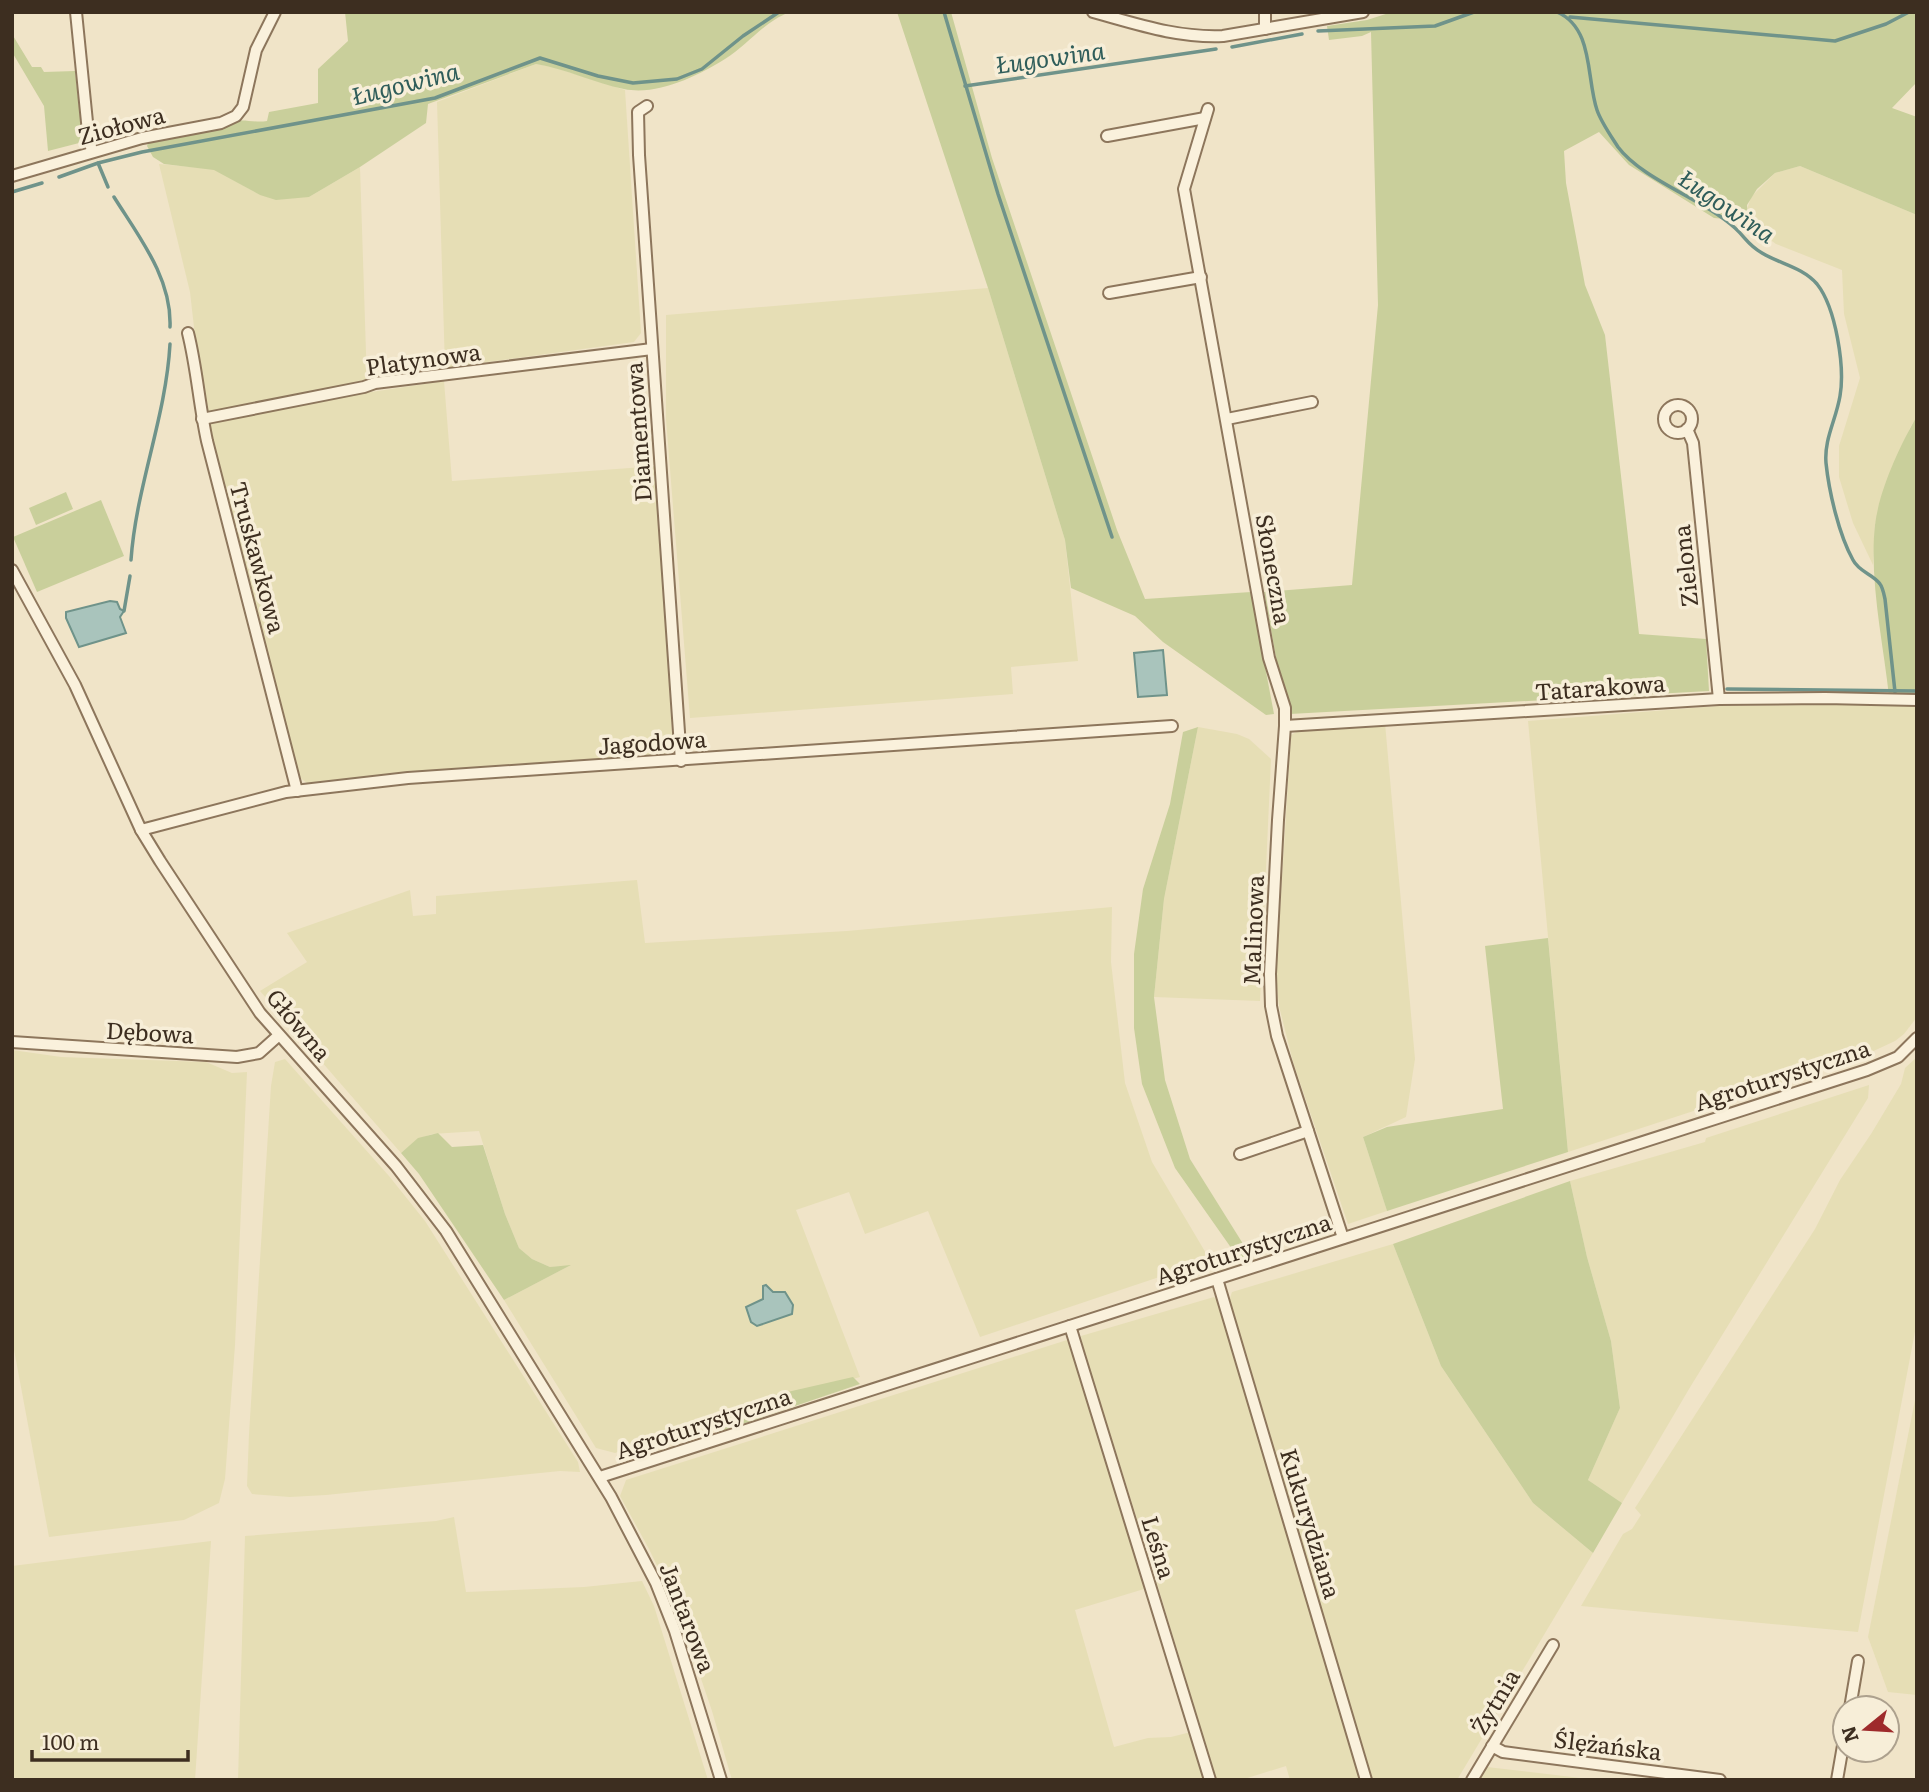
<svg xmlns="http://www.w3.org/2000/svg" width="1929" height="1792" font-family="Literata,serif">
<rect width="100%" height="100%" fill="#f0e4c8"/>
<g fill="#e6deb5">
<polygon points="536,64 553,67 625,90 641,333 634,342 445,368 437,102"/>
<polygon points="159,164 214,169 260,195 309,197 360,167 367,383 281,397 204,415 190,292"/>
<polygon points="1800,166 1917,215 1917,416 1910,428 1875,524 1873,565 1853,523 1839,477 1839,446 1860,378 1844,314 1842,270 1776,244 1753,227 1746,213 1751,197 1775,173"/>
<polygon points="988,288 1065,540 1078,661 1011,667 1013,694 690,718 666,419 666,315"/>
<polygon points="444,381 452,481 657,466 673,753 307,783 299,777 209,424 312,401"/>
<polygon points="1917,704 1917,1017 1904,1034 1895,1041 1865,1055 1568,1152 1528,721 1718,706"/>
<polygon points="1385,723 1415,1059 1406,1117 1363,1137 1387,1211 1348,1224 1293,1062 1279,1006 1276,975 1291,735 1300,730"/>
<polygon points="1198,727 1237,734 1249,739 1271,759 1260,1001 1154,997 1164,899"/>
<polygon points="637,880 645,943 847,931 1112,907 1111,962 1125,1083 1152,1162 1210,1260 980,1337 928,1211 865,1234 849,1192 796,1210 860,1377 697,1422 615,1453 596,1448 504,1300 569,1266 550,1267 532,1259 519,1248 505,1214 479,1131 432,1134 418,1139 401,1153 260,991 307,962 287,933 410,890 413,916 436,914 436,896"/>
<polygon points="12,1050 61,1057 206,1062 232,1073 247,1072 235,1345 225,1479 219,1503 184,1520 49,1537 12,1339"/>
<polygon points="1917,1057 1917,1321 1858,1632 1581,1606 1623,1534 1632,1529 1641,1515 1635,1508 1815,1229 1840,1180 1871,1134 1901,1084 1905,1068"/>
<polygon points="285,1059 389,1176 425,1221 578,1462 580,1472 560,1471 326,1495 290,1497 252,1494 247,1486 249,1434 271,1086 275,1062"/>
<polygon points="1869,1085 1868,1098 1689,1389 1622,1503 1588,1480 1620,1408 1611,1341 1587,1257 1570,1181 1705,1142 1706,1138"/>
<polygon points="1393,1244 1441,1366 1533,1503 1593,1553 1457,1780 1372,1780 1229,1301 1232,1292"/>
<polygon points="1214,1297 1218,1302 1361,1780 1290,1780 1286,1766 1241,1780 1216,1780 1150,1560 1083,1349 1081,1336"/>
<polygon points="1067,1340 1080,1374 1144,1589 1075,1610 1114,1747 1148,1738 1171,1737 1191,1732 1206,1780 732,1780 712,1711 676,1605 649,1549 620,1496 626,1480"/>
<polygon points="1917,1390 1917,1695 1888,1692 1868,1637"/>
<polygon points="454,1517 466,1592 584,1587 642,1581 654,1606 708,1780 238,1780 245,1536 436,1521"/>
<polygon points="211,1541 195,1780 12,1780 12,1566"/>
<polygon points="1487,1767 1597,1780 1479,1780"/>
</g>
<g fill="#c9cf9b">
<path d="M345,12H790C763,22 748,45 725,59C698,76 657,96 624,89C594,83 567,69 536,64L428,104L426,123L360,167L309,197L276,200L260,195L214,170L164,164L153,157L147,146L149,141L234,121C246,119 256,123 267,121L269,112L318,103V69L348,41Z"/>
<polygon points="897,12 951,12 992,158 1117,530 1145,599 1251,592 1274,714 1266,715 1163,642 1135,616 1071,588 1065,540 988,288"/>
<polygon points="1392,12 1917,12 1917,82 1892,108 1917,117 1917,215 1800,166 1775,173 1757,189 1747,205 1748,221 1714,218 1629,165 1599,132 1564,151 1566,183 1585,285 1605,335 1639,634 1706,639 1709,691 1290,714 1280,679 1264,592 1352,585 1378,305 1371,32 1362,36 1329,40 1327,26 1367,20"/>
<polygon points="12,34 32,67 41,67 44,72 75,71 83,142 48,151 44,106 12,52"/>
<path d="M1917,416V696H1889C1883,642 1869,579 1875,525C1879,491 1899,447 1917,416Z"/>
<polygon points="66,492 73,509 36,525 29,508"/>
<polygon points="101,500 124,556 37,592 13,537"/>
<polygon points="1198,727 1164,899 1154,997 1165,1080 1190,1159 1250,1255 1239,1259 1175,1168 1142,1084 1134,1028 1134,954 1143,889 1170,804 1183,732"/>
<polygon points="1548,938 1568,1152 1387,1211 1363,1137 1387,1127 1503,1109 1485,946"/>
<polygon points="438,1133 452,1147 483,1145 505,1214 519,1248 532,1259 550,1267 571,1265 504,1300 419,1174 401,1153 418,1138"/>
<polygon points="1570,1181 1587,1257 1611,1341 1620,1408 1588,1480 1622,1503 1593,1553 1533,1503 1441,1366 1393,1244"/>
<polygon points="853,1377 860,1384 719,1432 714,1419 770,1396"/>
</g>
<g fill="#a9c4bc" stroke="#6f938a" stroke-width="2">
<polygon points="110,601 117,602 120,609 124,611 120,617 126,633 79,647 66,618 66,612"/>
<polygon points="1163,650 1167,695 1138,697 1134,653"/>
<polygon points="766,1285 773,1292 785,1292 793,1305 792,1314 757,1326 751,1322 746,1307 763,1299 763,1286"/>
</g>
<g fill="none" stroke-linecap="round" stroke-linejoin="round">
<g stroke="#6f938a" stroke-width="3.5">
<polyline points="944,12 998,194 1112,537"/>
<path d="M1557,12C1594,28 1586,78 1597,110C1601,122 1611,136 1618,147C1643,180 1703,199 1735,228C1747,239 1747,244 1762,253C1780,264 1802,267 1817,284C1836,308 1845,367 1840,396C1836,420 1824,439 1826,463C1829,492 1839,535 1853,560C1859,572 1873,574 1880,584C1883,588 1884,595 1885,599L1895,692"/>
<polyline points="1570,17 1835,41 1886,24 1909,12"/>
<polyline points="1318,31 1435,26 1474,12"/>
<polyline points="1232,47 1302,34"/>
<polyline points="965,86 1216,49"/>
<polyline points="98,163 108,187"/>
<polyline points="59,177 98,163 142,152 435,98 540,58 598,76 633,83 677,79 702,69 743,36 779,12"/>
<polyline points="12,192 42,183"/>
<path d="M114,197C139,237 172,278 170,327"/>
<path d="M131,560C136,487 166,417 170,344"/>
<polyline points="124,611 130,576"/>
<polyline points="1727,689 1917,691"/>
</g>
<defs>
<g id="minor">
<polyline points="76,12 88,132 92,152"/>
<path d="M1093,12C1137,24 1177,38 1223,36L1363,12"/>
<polyline points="1265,29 1265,12"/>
<polyline points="647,106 638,112 639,155 681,761"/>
<polyline points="1208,109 1184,189 1269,658 1285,708 1285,726 1278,820 1270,974 1271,1006 1277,1036 1343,1238"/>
<polyline points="1107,136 1205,118"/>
<polyline points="12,176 142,138 221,123 236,116 243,107 256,50 275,12"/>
<polyline points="1109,293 1201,277"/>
<path d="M188,333C197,369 199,404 207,441L297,791"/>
<circle cx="1678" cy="419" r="14"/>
<polyline points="202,419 364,387 375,383 652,349"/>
<polyline points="1227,419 1312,402"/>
<polyline points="1687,429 1693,443 1719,699"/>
<polyline points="12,570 75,685 141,830 160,861 260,1013 396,1166 446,1231 611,1497 656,1583 675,1631 721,1780"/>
<polyline points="1285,726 1719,699 1825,698 1917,700"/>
<polyline points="141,830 286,792 408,778 1172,726"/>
<polyline points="12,1042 237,1057 259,1053 278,1036"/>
<polyline points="1240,1154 1308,1131"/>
<polyline points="1217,1279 1366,1780"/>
<polyline points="1070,1326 1210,1780"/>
<polyline points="600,1477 1867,1070 1898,1057 1917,1038"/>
<polyline points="1850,1708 1858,1661"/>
<polyline points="1492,1746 1503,1752 1720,1780"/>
<polyline points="1472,1780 1553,1645"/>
<polyline points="1837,1780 1845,1734"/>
</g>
</defs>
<use href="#minor" stroke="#8d765c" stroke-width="14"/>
<use href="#minor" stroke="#faf1dc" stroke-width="10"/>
</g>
<g text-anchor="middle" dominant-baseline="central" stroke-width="7" stroke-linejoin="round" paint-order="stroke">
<g font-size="23" fill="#3d2e20" stroke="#f7eed8">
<text transform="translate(121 124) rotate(-15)">Ziołowa</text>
<text transform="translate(423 358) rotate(-8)">Platynowa</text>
<text transform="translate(637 432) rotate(-94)">Diamentowa</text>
<text transform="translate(259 557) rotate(75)">Truskawkowa</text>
<text transform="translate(1684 566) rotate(-96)">Zielona</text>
<text transform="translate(1275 569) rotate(80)">Słoneczna</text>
<text transform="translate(1600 686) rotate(-4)">Tatarakowa</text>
<text transform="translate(652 741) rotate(-4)">Jagodowa</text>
<text transform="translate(1252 930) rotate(-88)">Malinowa</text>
<text transform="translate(300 1024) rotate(50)">Główna</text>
<text transform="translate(150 1031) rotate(3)">Dębowa</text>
<text transform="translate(1782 1074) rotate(-18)">Agroturystyczna</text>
<text transform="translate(1243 1248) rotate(-18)">Agroturystyczna</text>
<text transform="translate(703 1422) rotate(-18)">Agroturystyczna</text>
<text transform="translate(1312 1523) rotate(73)">Kukurydziana</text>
<text transform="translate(1160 1547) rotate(73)">Leśna</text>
<text transform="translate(689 1617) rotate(69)">Jantarowa</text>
<text transform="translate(1494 1701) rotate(-59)">Żytnia</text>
<text transform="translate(1608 1744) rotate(7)">Ślężańska</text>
</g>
<g font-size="24" font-style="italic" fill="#2f5d5a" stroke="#f7eed8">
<text transform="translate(1050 56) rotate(-8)">Ługowina</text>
<text transform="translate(405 82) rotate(-14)">Ługowina</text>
<text transform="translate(1728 205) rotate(34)">Ługowina</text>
</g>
</g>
<rect width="1929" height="1792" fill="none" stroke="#3d2e20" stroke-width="28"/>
<g transform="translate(1866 1729) rotate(252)"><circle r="33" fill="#f7eed8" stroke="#ada18e" stroke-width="2"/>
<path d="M0-5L12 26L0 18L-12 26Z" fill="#9e2a2b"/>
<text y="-10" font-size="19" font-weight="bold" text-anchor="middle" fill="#3d2e20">N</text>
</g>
<path d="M32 1750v10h156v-10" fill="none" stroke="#3d2e20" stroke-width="3.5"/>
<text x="42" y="1750" font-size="21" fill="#3d2e20" stroke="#f7eed8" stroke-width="5" paint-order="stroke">100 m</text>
</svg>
